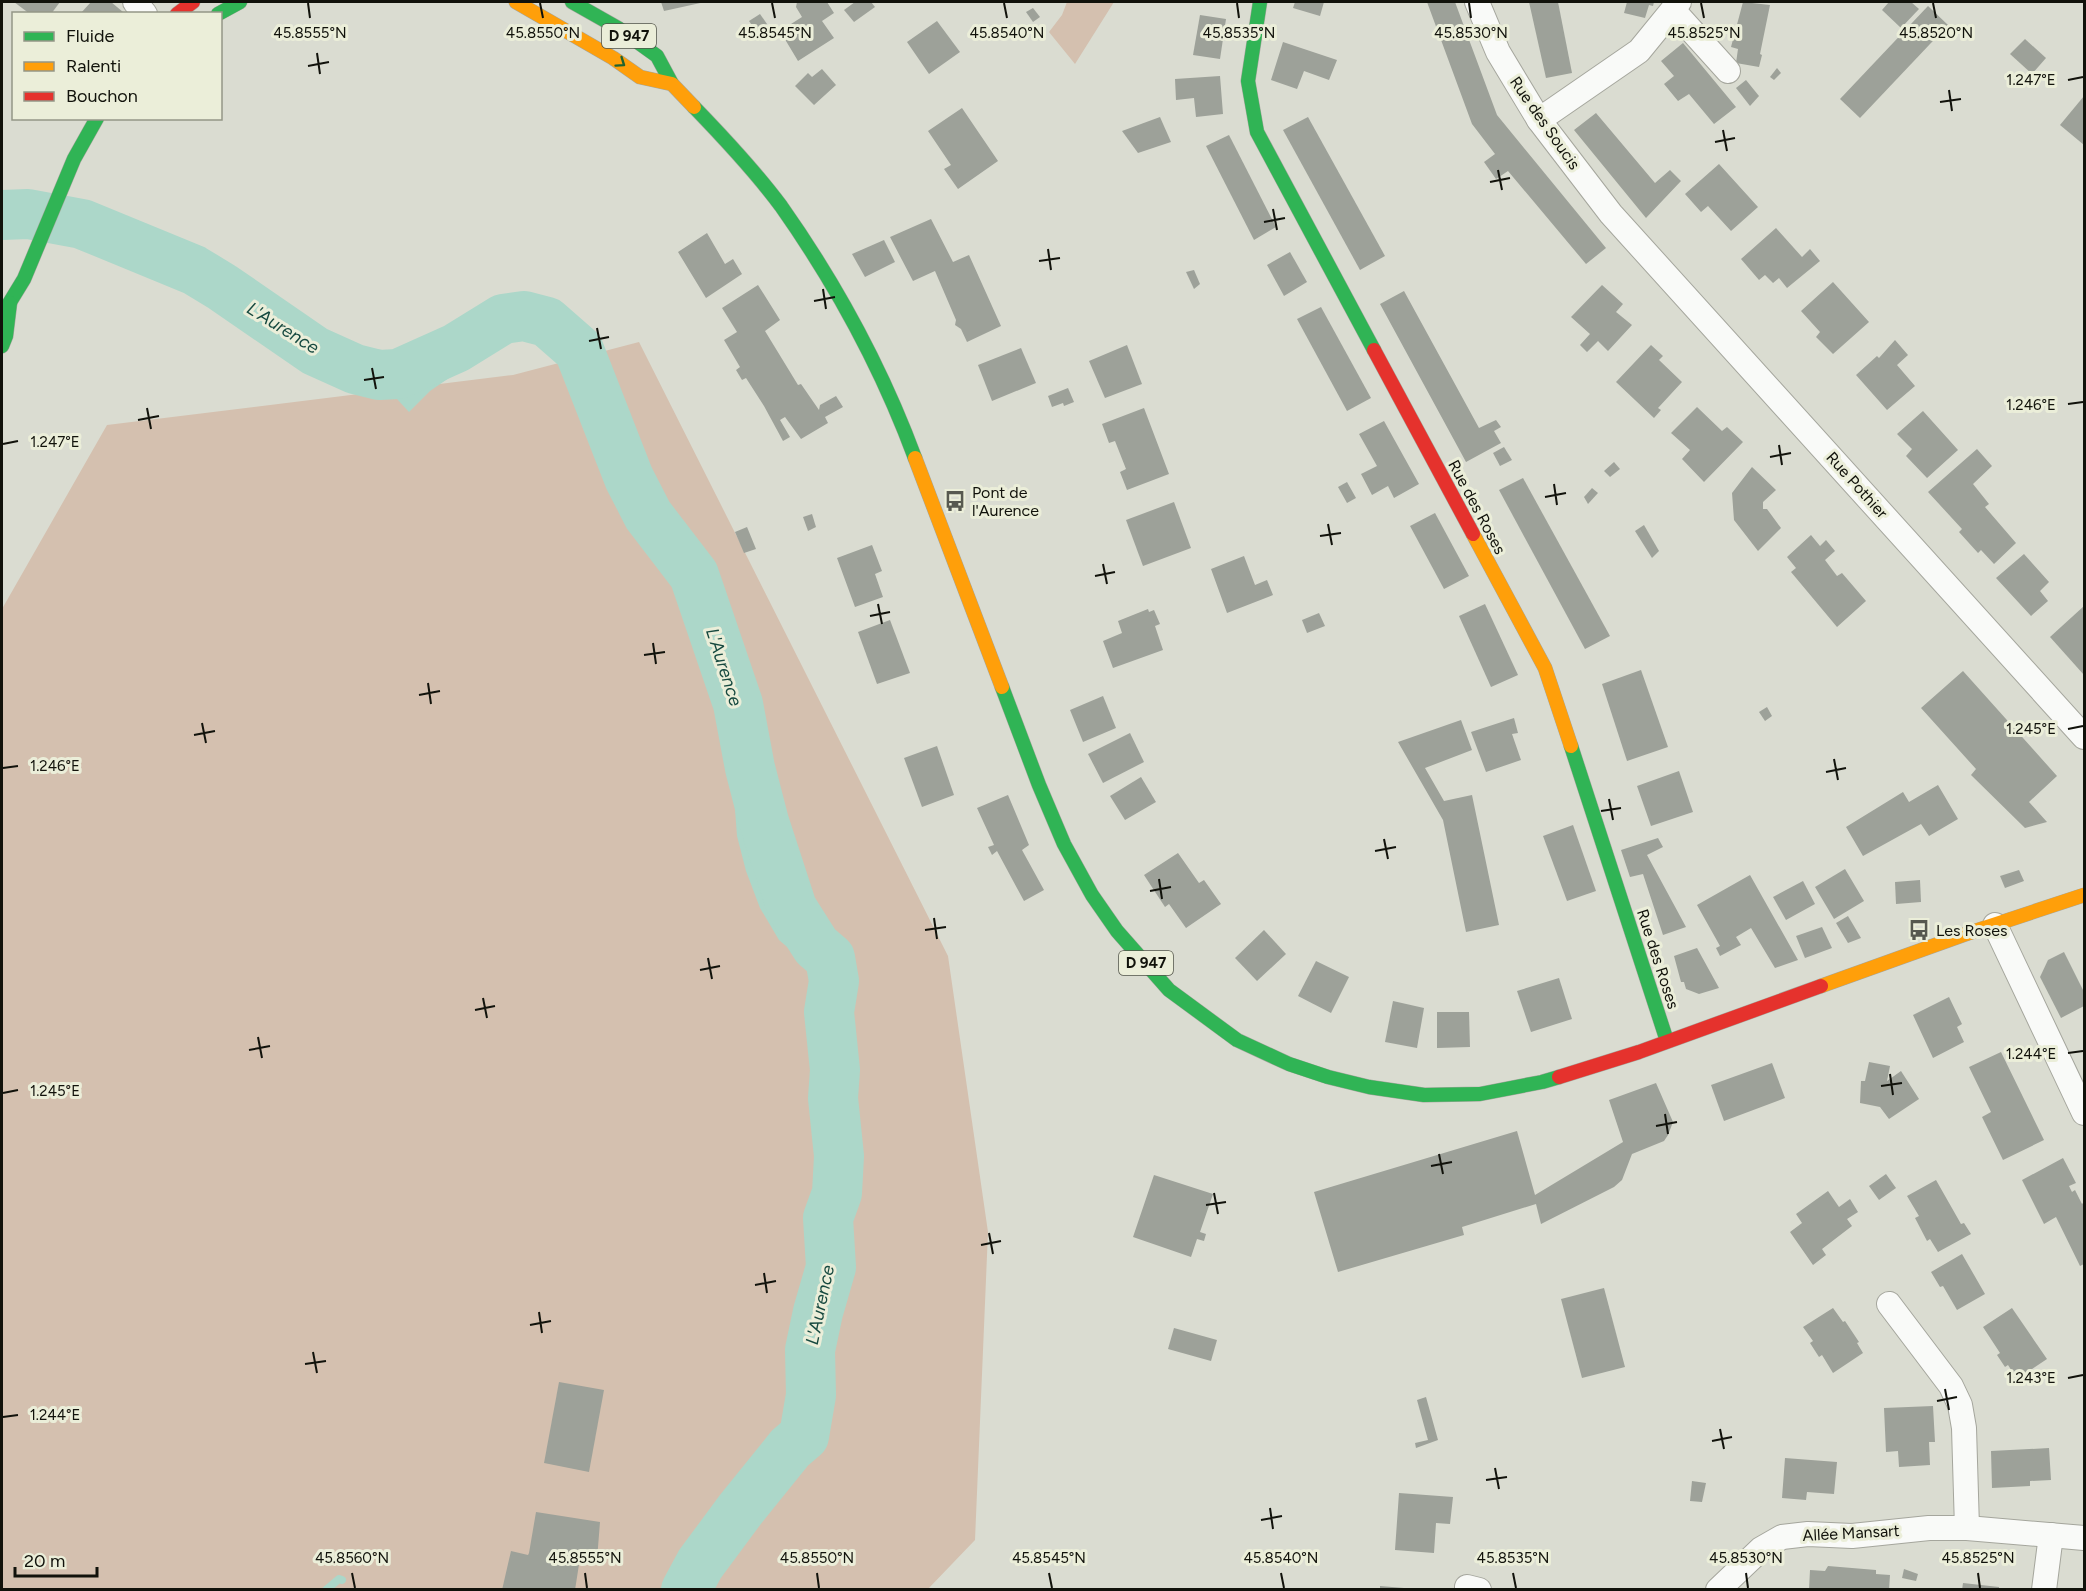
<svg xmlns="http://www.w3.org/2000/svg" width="2086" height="1591" font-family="Figtree,sans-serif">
<rect width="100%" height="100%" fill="#dadcd1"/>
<g fill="#d4c0af">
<polygon points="1067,2 1114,2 1075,64 1049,32 1062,15"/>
<polygon points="639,342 948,956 988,1232 975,1540 928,1589 2,1590 2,609 107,425 513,375"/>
</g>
<g fill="#acd7c9">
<polygon points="28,214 21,232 2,226 2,215"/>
<polygon points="77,224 194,270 222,287 315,351 355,369 379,375 398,374 456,348 503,319 524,316 547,322 579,350 629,478 648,515 694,575 738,704 750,768 764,822 792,908 816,946 830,958 834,981 829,1012 835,1070 833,1098 839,1156 837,1193 828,1218 831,1267 818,1312 810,1350 811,1395 804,1436 790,1448 740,1510 700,1564 686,1589 666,1589 666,1587 694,1545 744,1491 782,1440 793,1417 796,1379 795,1346 818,1276 819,1263 814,1246 815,1231 824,1198 825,1171 819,1093 824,1050 819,1011 822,987 820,975 779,940 760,908 746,871 737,836 732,769 724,744 721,705 718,703 686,614 685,603 670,572 663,562 628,529 622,505 610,468 581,395 568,355 546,338 520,331 503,333 484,354 430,391 409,412 397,399 366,395 283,347 253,324 175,278 123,255 71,238"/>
</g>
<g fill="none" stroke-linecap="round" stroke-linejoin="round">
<polyline stroke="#acd7c9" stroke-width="8" points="326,1590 339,1579 342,1580"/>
<polyline stroke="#acd7c9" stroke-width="50" points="2,215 28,214 82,224 194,270 222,287 315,351 355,369 379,375 398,374 456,348 503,319 524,316 547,322 579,350 629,478 648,515 694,575 738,704 750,768 764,822 792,908 816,946 830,958 834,981 829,1012 835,1070 833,1098 839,1156 837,1193 828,1218 831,1267 818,1312 810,1350 811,1395 804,1436 790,1448 740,1510 700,1564 686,1590"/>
</g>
<g fill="#9da199">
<polygon points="14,2 60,2 51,14 30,14"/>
<polygon points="91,2 111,2 123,12 80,14"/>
<polygon points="661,2 705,2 664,11"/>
<polygon points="797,2 827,2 834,13 822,21 834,38 798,61 780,31 802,17 796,7"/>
<polygon points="855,2 871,2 875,7 854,22 844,10"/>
<polygon points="1295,2 1324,2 1320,16 1293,8"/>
<polygon points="1427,2 1455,2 1497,115 1606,248 1586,264 1508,171 1496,179 1484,162 1495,154 1472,124"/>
<polygon points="1529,2 1558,2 1572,73 1546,78"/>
<polygon points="1627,2 1654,2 1653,6 1649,5 1645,18 1624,13"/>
<polygon points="1743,2 1770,5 1760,54 1762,55 1759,67 1736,63 1738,49 1731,47"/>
<polygon points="1889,2 1911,2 1919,9 1901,28 1882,10"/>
<polygon points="1928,6 1948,25 1860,118 1840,99"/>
<polygon points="1033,8 1040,17 1033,22 1026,12"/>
<polygon points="760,14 767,24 756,31 749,21"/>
<polygon points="1200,15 1226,19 1220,59 1193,55"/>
<polygon points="937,21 960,52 929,74 907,42"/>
<polygon points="2025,39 2046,58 2032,74 2010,54"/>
<polygon points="1283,42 1337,60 1329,80 1304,71 1297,89 1271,80"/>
<polygon points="1683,43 1736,107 1714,124 1689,94 1678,101 1664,84 1674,76 1661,61"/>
<polygon points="1777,68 1781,73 1774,80 1770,77"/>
<polygon points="822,69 836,85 814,105 795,86 808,73 812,77"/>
<polygon points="1220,76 1223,114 1196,117 1194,98 1176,100 1175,79"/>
<polygon points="1746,80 1759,96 1750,106 1736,88"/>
<polygon points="2084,96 2084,145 2060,125"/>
<polygon points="962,108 998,161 958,189 944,169 951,165 928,131"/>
<polygon points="1596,113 1655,183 1670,170 1681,181 1646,218 1574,130"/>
<polygon points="1160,117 1171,142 1138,153 1122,131"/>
<polygon points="1308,117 1385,256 1360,270 1283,130"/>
<polygon points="1229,135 1276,227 1254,240 1206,146"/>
<polygon points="1719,164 1758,207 1731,231 1708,206 1701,212 1685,194"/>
<polygon points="931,219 953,262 969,255 1001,326 967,342 961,329 955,325 956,320 935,271 913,281 890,237"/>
<polygon points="1776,228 1802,257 1810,249 1820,261 1787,288 1779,278 1773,283 1765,275 1759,280 1741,259"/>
<polygon points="707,233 725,264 733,259 742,274 706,298 678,252"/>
<polygon points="884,240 895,262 865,277 852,254"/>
<polygon points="1290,252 1307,282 1284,296 1267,265"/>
<polygon points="1194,270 1200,284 1194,289 1186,272"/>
<polygon points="1833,282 1869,322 1833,354 1816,337 1820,332 1801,311"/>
<polygon points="758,285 780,320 765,331 798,385 801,384 819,410 820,405 836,396 843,407 825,417 828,423 801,439 785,417 780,420 790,437 783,441 764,406 746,378 742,380 736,370 740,367 724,340 737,332 722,308"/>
<polygon points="1602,285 1623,304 1616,312 1632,325 1608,351 1598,341 1587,352 1580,345 1590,334 1571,317"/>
<polygon points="1404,291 1479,428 1496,420 1501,427 1494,431 1501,443 1466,462 1380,304"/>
<polygon points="1321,307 1371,398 1347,411 1297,319"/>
<polygon points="1895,340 1908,355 1897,365 1915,386 1887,410 1856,375 1877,356 1879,358"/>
<polygon points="1127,345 1142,384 1105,398 1089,361"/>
<polygon points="1651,345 1663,356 1659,360 1682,382 1658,408 1661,410 1654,418 1616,382"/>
<polygon points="1021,348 1036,383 992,401 978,365"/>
<polygon points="1068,388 1074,402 1064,406 1063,403 1052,407 1048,396"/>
<polygon points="1697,407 1722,431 1727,427 1743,442 1704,482 1682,459 1690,450 1671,433"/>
<polygon points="1144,408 1169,474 1127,490 1120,472 1126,469 1115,441 1109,443 1102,424"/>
<polygon points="1923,411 1958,450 1927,478 1906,456 1912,449 1897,434"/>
<polygon points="1384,421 1419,484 1394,498 1388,486 1372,495 1361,474 1377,466 1359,434"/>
<polygon points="1504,447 1512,460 1500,466 1493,453"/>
<polygon points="1977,449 1992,466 1973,484 1989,504 1985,507 2016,543 1994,564 1981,550 1978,553 1959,532 1962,529 1928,492"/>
<polygon points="1614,462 1620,469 1610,477 1604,471"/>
<polygon points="1752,467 1776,490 1763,502 1763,509 1767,509 1781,528 1758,551 1734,520 1732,493"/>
<polygon points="1523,478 1610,636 1585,649 1499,490"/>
<polygon points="1347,482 1356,498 1347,503 1338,487"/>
<polygon points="1592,488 1598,493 1588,504 1584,497"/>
<polygon points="1174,502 1191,548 1143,566 1126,520"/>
<polygon points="1435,513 1469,576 1444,589 1410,526"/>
<polygon points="812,514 816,527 808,531 803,517"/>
<polygon points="1644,525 1659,551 1652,558 1635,531"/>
<polygon points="747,527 756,549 744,553 735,532"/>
<polygon points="1811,535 1820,546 1826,540 1835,551 1825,560 1837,576 1842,573 1866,601 1837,627 1791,572 1796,568 1787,557"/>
<polygon points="872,545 882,571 875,574 883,597 855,607 837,558"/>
<polygon points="2024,554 2049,582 2040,591 2048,601 2031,616 1996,578"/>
<polygon points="1244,556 1255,585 1267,580 1273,595 1227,613 1211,569"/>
<polygon points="1485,604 1518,675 1491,687 1459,616"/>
<polygon points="2084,606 2084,675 2050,637"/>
<polygon points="1148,609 1149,612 1154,610 1160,624 1155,626 1163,650 1113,668 1103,641 1122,633 1118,621"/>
<polygon points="1319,613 1325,626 1307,633 1302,620"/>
<polygon points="890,620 910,673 877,684 858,632"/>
<polygon points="1641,670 1668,747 1627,761 1602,684"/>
<polygon points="1963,671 2057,776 2029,802 2047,822 2025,828 1971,775 1976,769 1921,708"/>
<polygon points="1103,696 1116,728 1083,742 1070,710"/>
<polygon points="1767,707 1772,716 1765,721 1759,712"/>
<polygon points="1514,718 1518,733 1512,734 1521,760 1486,772 1471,732"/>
<polygon points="1461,720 1472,750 1425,768 1444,801 1472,795 1499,925 1466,932 1443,820 1398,742"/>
<polygon points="1130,733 1144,762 1103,783 1088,754"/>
<polygon points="937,746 954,795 922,807 904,758"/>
<polygon points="1679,771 1693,812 1651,826 1637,786"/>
<polygon points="1141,777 1156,802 1125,820 1110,796"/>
<polygon points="1938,785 1958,819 1929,836 1921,824 1863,856 1846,827 1903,792 1909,802"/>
<polygon points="1008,795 1029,845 1022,850 1044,890 1024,901 997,851 992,855 988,847 994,845 977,808"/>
<polygon points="1573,825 1596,891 1567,901 1543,836"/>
<polygon points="1658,838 1663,847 1647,855 1686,927 1663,935 1643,874 1630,877 1621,850"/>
<polygon points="1178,853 1199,883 1204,880 1221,904 1186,928 1169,904 1165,907 1144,875"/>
<polygon points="1845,869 1864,901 1834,919 1815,887"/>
<polygon points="2019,870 2024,881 2005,888 2000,876"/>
<polygon points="1750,875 1798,960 1775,968 1751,928 1736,937 1741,945 1720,956 1716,948 1720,946 1697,905"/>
<polygon points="1920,880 1921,902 1896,904 1895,882"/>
<polygon points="1803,881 1815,904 1786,920 1773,897"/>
<polygon points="1848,916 1861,938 1848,943 1836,923"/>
<polygon points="1822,927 1832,948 1805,958 1796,936"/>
<polygon points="1264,930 1286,954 1257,981 1235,958"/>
<polygon points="1697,948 1719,988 1699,994 1686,989 1684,982 1681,982 1674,956"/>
<polygon points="2064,952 2084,992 2084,1006 2061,1018 2040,977 2048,960"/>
<polygon points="1316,961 1349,977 1331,1013 1298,996"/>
<polygon points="1559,978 1572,1019 1531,1032 1517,991"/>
<polygon points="1949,997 1962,1024 1957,1027 1964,1042 1933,1058 1913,1015"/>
<polygon points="1393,1001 1424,1008 1417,1048 1385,1042"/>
<polygon points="1437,1012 1469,1012 1470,1047 1437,1048"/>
<polygon points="2001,1052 2044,1140 2003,1160 1982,1117 1991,1112 1969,1067"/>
<polygon points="1869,1062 1890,1066 1887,1081 1901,1071 1919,1099 1889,1119 1880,1107 1860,1103 1861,1081 1865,1081"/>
<polygon points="1772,1063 1785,1098 1724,1121 1711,1085"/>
<polygon points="1656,1083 1673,1122 1668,1135 1664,1141 1632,1154 1622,1180 1614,1187 1541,1224 1536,1204 1462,1227 1464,1235 1338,1272 1314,1192 1517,1131 1535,1195 1623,1142 1609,1100"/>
<polygon points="2063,1158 2076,1183 2069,1186 2072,1192 2075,1190 2082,1204 2084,1202 2084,1264 2080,1266 2056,1217 2044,1224 2022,1180"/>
<polygon points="1886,1174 1896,1188 1879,1200 1869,1186"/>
<polygon points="1154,1175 1213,1194 1200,1232 1206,1234 1204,1241 1197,1239 1191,1257 1133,1237"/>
<polygon points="1936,1180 1961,1224 1964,1223 1971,1234 1938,1252 1930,1239 1927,1241 1915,1218 1919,1216 1907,1196"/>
<polygon points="1828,1191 1839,1207 1850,1199 1858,1212 1847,1219 1852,1226 1822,1249 1826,1255 1813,1265 1790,1232 1802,1223 1796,1214"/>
<polygon points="1962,1254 1985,1294 1957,1310 1943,1286 1940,1287 1931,1272"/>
<polygon points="1604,1288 1625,1367 1582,1378 1561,1299"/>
<polygon points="1833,1308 1843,1322 1845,1321 1859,1342 1857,1343 1863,1353 1833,1373 1822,1355 1819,1357 1810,1343 1813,1341 1803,1327"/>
<polygon points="2012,1308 2047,1359 2017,1379 2008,1365 2005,1367 1997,1355 2000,1353 1983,1327"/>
<polygon points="1174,1328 1217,1340 1211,1361 1168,1349"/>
<polygon points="559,1382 604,1390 589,1472 544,1463"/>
<polygon points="1426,1397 1438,1440 1416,1448 1415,1443 1428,1440 1417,1400"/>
<polygon points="1933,1406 1935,1442 1929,1442 1930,1465 1899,1467 1898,1451 1886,1452 1884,1408"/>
<polygon points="2049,1448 2051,1480 2030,1481 2030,1486 1992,1488 1991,1451"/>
<polygon points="1785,1458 1837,1462 1834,1494 1807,1492 1806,1500 1782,1498"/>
<polygon points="1692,1481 1706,1483 1702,1502 1690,1501"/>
<polygon points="1399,1493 1453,1497 1450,1524 1436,1523 1434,1553 1395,1550"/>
<polygon points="536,1512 600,1522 597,1560 580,1558 575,1590 502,1590 511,1551 528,1555 529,1553"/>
<polygon points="1828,1566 1876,1570 1876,1574 1890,1575 1889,1590 1809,1590 1810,1570 1825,1571"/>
<polygon points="1904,1569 1918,1574 1916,1581 1902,1578"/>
<polygon points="1963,1583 1999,1587 1999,1590 1962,1590"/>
<polygon points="1380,1586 1404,1588 1404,1590 1380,1590"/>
</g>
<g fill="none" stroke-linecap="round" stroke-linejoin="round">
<defs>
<g id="street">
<polyline points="135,2 145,14"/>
<polyline points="1477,2 1498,52 1539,120 1611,214 2084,737"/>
<polyline points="1673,10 1728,71"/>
<polyline points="1539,120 1639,51 1679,2"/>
<polyline points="1995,925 2084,1113"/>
<polyline points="1889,1304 1951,1386 1960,1405 1964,1428 1967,1528"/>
<polyline points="1467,1587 1479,1590"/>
<polyline points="1718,1590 1761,1549 1782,1537 1808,1534 1852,1536 1929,1528 1967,1528 2084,1538"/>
<polyline points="2044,1590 2051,1535"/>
</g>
<g id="fast">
<polyline points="572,2 618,28 657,56 672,84"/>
<polyline points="1260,2 1248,81 1257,132 1374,350"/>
<polyline points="218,14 240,2"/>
<path d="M694,107C724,138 755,171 781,206C836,284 882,369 915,458"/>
<polyline points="2,315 24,279 74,159 97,118"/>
<polyline points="2,346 6,336 10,303"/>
<polyline points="1002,687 1039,785 1064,844 1092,895 1117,931 1169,990 1237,1040 1289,1064 1328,1077 1369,1087 1424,1095 1480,1094 1542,1082 1559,1077"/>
<polyline points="1571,746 1667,1041"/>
</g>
<g id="slow">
<polyline points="516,2 613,58 640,77 672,84 694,107"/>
<polyline points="915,458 1002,687"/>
<polyline points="1473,534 1545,668 1571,746"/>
<polyline points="1821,986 1966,934 2084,895"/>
</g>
<g id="jam">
<polyline points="177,14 193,2"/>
<polyline points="1374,350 1473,534"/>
<polyline points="1559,1077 1639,1052 1821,986"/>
</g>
</defs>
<use href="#street" stroke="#a5a69d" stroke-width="26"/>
<use href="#fast" stroke="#a5a69d" stroke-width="15"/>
<use href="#slow" stroke="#a5a69d" stroke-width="15"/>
<use href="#jam" stroke="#a5a69d" stroke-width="15"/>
<use href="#street" stroke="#f9faf8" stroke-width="24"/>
<use href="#fast" stroke="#30b455" stroke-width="14"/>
<use href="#slow" stroke="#ff9f0a" stroke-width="14"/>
<use href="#jam" stroke="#e5322d" stroke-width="14"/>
</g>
<defs><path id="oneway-chevron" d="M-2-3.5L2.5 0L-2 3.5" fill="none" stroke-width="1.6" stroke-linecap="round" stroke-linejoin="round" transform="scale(1.5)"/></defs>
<use stroke="#206330" href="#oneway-chevron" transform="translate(621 63) rotate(35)"/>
<path fill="none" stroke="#11120b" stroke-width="2" d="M308,3L310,18M540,3L543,18M772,3L775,18M1004,3L1007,18M1237,3L1239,18M1469,3L1471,18M1701,3L1704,18M1933,3L1936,18M317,53L320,74M308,66L329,62M2068,80L2083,77M1949,90L1952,111M1940,102L1961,99M1723,130L1727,151M1715,142L1735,138M1498,170L1502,190M1490,182L1510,178M1273,209L1277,230M1264,222L1285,218M1048,249L1051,270M1039,261L1060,258M823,289L826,309M814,301L835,297M597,328L601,349M589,341L609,337M372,368L376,389M364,380L384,377M2068,404L2083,402M147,408L151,429M138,420L159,416M3,444L18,441M1779,445L1782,465M1770,457L1791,453M1554,484L1557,505M1545,497L1566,493M1328,524L1332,545M1320,536L1341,533M1103,564L1107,584M1095,576L1115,572M878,604L882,624M870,616L890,612M653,643L656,664M644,655L665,652M428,683L431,704M419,695L440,691M202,723L206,743M2068,729L2083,726M194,735L215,731M1834,759L1838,780M3,768L18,766M1826,772L1846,768M1609,799L1613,820M1601,811L1621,808M1384,839L1388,859M1375,851L1396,847M1159,879L1162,899M1150,891L1171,887M934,918L937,939M925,930L946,927M708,958L712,979M700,970L720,966M483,998L487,1018M475,1010L495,1006M258,1037L262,1058M249,1050L270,1046M2068,1053L2083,1051M1890,1074L1893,1095M1881,1086L1902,1083M3,1093L18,1090M1665,1114L1668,1134M1656,1126L1677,1122M1439,1154L1443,1174M1431,1166L1452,1162M1214,1193L1218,1214M1206,1205L1226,1202M989,1233L993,1254M981,1245L1001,1241M764,1273L767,1293M755,1285L776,1281M539,1312L542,1333M530,1325L551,1321M313,1352L317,1373M305,1364L326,1361M2068,1378L2083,1375M1945,1389L1949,1410M1937,1401L1957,1397M3,1417L18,1415M1720,1429L1724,1449M1712,1441L1732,1437M1495,1468L1499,1489M1486,1480L1507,1477M1270,1508L1273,1529M1261,1520L1282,1516M352,1573L355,1588M585,1573L587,1588M817,1573L819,1588M1049,1573L1052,1588M1281,1573L1284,1588M1513,1573L1516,1588M1746,1573L1748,1588M1978,1573L1980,1588"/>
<defs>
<symbol id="bus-bare" viewBox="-9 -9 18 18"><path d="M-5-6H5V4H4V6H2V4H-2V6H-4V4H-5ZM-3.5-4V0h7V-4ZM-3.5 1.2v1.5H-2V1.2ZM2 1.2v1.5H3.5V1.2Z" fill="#575950" stroke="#ebeed9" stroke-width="2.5" paint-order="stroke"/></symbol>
</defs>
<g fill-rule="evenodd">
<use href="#bus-bare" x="940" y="486" width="30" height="30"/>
<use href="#bus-bare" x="1904" y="915" width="30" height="30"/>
</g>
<g text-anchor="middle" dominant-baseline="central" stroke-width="6" stroke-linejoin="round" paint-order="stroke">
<g fill="#ebeed9" stroke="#525449" stroke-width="1.5">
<rect x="602" y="24" width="54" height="24" rx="4.5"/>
<rect x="1119" y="951" width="54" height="24" rx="4.5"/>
</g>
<g font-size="15" font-weight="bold" fill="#11120b">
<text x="629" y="36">D 947</text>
<text x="1146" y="963">D 947</text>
</g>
<g font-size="16" fill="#11120b" stroke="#ebeed9">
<text transform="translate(1545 123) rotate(55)">Rue des Soucis</text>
<text transform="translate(1857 485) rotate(48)">Rue Pothier</text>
<text transform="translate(1477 507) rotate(62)">Rue des Roses</text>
<text transform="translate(1658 959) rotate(72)">Rue des Roses</text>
<text transform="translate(1851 1533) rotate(-3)">Allée Mansart</text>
</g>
<g font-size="16" fill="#11120b" stroke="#ebeed9" text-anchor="start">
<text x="972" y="492">Pont de<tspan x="972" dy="18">l'Aurence</tspan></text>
<text x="1936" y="930">Les Roses</text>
</g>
<g font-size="18" font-style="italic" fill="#16493f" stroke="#ebeed9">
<text transform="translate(283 328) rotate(32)">L'Aurence</text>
<text transform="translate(724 667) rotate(72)">L'Aurence</text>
<text transform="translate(820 1305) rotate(-78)">L'Aurence</text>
</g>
</g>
<g font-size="15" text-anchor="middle" fill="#11120b" stroke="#ebeed9" stroke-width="6" stroke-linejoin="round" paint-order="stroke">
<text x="1936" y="38">45.8520°N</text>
<text x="310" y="38">45.8555°N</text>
<text x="543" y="38">45.8550°N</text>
<text x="775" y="38">45.8545°N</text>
<text x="1007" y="38">45.8540°N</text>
<text x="1239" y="38">45.8535°N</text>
<text x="1471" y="38">45.8530°N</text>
<text x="1704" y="38">45.8525°N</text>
<text x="2031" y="85">1.247°E</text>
<text x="2031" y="410">1.246°E</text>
<text x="55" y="447">1.247°E</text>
<text x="2031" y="734">1.245°E</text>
<text x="55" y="771">1.246°E</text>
<text x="2031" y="1059">1.244°E</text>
<text x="55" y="1096">1.245°E</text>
<text x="2031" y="1383">1.243°E</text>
<text x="55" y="1420">1.244°E</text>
<text x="352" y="1563">45.8560°N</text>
<text x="585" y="1563">45.8555°N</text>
<text x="817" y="1563">45.8550°N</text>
<text x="1049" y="1563">45.8545°N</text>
<text x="1281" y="1563">45.8540°N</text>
<text x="1513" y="1563">45.8535°N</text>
<text x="1746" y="1563">45.8530°N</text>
<text x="1978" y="1563">45.8525°N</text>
</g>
<rect width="2086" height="1591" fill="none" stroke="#11120b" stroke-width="6"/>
<rect x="12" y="12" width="210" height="108" fill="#ebeed9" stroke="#949687" stroke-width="1.5"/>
<rect x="24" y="32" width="30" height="9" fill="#30b455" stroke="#949687" stroke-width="1.5"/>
<text x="66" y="42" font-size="18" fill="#11120b">Fluide</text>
<rect x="24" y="62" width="30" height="9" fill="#ff9f0a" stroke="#949687" stroke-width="1.5"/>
<text x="66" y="72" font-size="18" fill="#11120b">Ralenti</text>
<rect x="24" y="92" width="30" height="9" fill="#e5322d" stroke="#949687" stroke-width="1.5"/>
<text x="66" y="102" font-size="18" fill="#11120b">Bouchon</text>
<path d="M15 1567v9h82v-9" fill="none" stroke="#11120b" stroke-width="3"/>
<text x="24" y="1567" font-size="18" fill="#11120b" stroke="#ebeed9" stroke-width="4.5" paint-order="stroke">20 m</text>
</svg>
